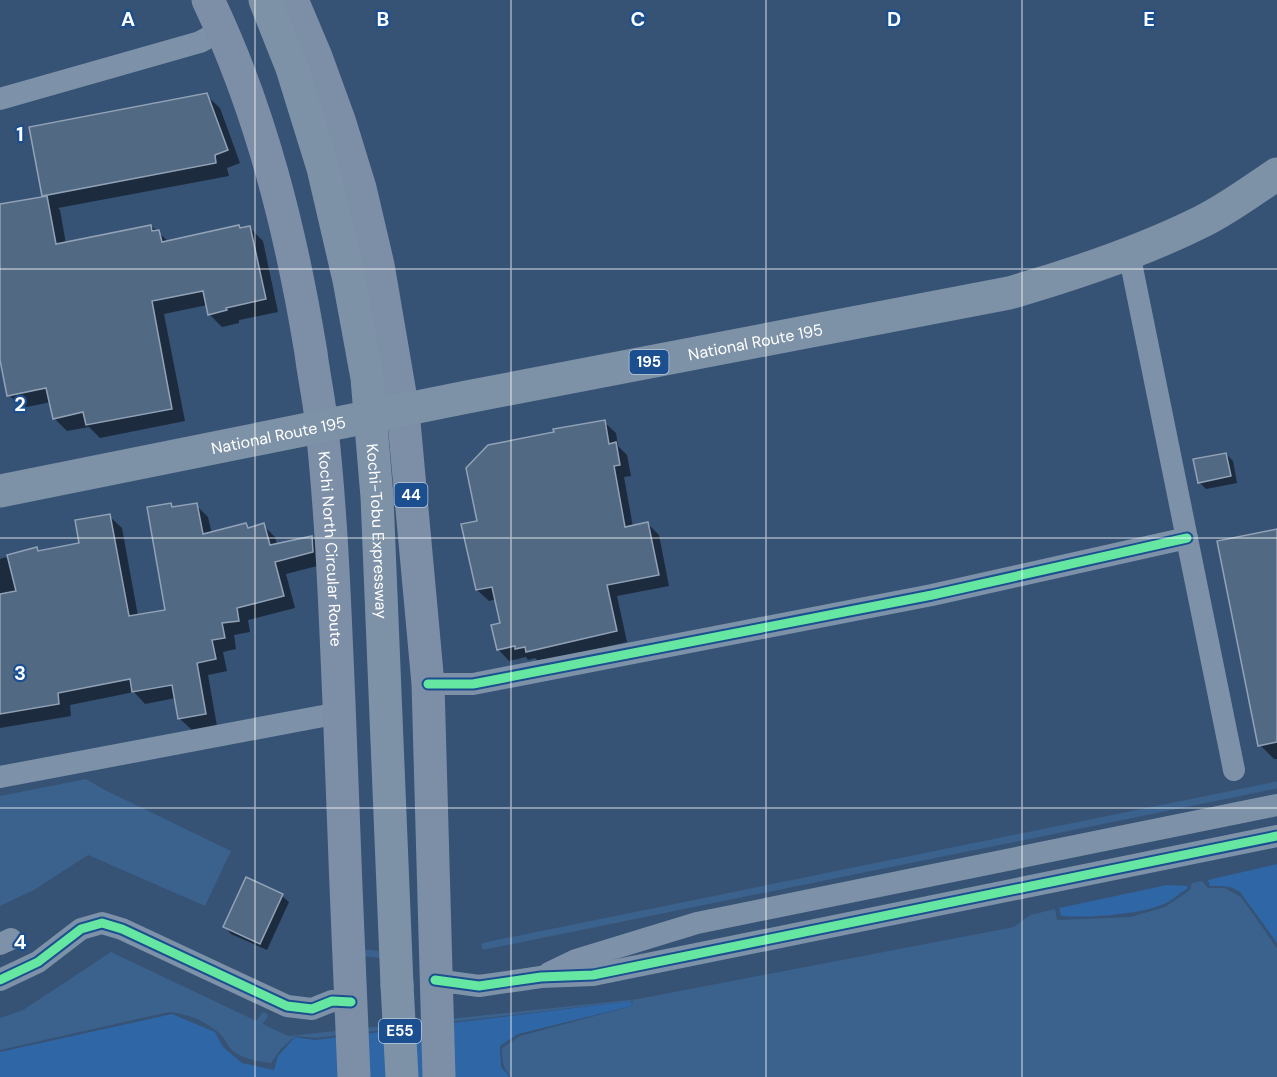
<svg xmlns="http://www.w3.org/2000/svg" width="1277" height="1077" font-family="'DM Sans',sans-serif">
<rect width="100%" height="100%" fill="#365274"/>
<g fill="#2f66a5">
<path d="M1277,864V943L1240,892C1230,885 1221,886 1210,886L1208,880Z"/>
<path d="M1167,885L1188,886L1187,889C1179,893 1172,901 1164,904C1139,915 1087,918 1061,916L1059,908Z"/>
<polygon points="631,1001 632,1006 518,1034 500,1046 501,1067 510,1077 0,1077 0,1052 172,1014 215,1032 223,1047 242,1063 274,1070 278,1056 295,1037 315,1040"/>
</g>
<g fill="#3b618d">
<polygon points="86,779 103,789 231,851 205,906 88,855 34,890 0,906 0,796"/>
<path d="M1202,881L1208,888H1225L1241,897L1277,948V1077H511C502,1067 502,1061 502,1048L520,1036L632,1006L633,1001H631L316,1038L295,1036L281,1049L271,1063C257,1061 241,1059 231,1049C228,1046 226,1041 223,1037C210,1023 188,1013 169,1012L0,1050V1018L23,1010L111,952L288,1036L638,999L1014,927L1030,915L1055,909L1057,920L1130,917L1165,907L1190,890L1192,883Z"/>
</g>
<g fill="#0007">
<polygon points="206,95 220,108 240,163 227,168 229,176 58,208 60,210 66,244 151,226 169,242 250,228 263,241 278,312 239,320 239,323 222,327 209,314 207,305 164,314 185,421 100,438 89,427 67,431 54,418 51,402 22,408 9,395 0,353 0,206 45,197 43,195"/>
<polygon points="604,422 616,433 618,446 627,455 631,476 624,477 633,527 648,524 659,535 669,586 617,596 627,642 539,662 535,658 528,660 526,657 509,661 498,649 502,624 497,599 489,601 477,590 478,522"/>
<polygon points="1226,454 1233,461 1237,483 1206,489 1199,482"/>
<polygon points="171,505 175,508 196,505 208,517 212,534 246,525 250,529 263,525 275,537 277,545 312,537 324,549 325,564 286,574 295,608 248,620 250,632 234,635 236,649 223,652 227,671 208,675 217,726 192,730 179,718 176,698 145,704 134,692 70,705 71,716 0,728 0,559 37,549 40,552 81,544 109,516 122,528 138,616 167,611"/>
<polygon points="1277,531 1277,759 1274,759 1260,745"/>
<polygon points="282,896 289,902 267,950 231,934 225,927"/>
</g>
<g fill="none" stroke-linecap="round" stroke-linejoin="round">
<g stroke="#3b618d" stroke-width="7">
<polyline points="485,946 1277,785"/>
<polyline points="364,953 386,955"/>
<polyline points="255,1029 264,1016"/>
</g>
</g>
<g fill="#526984" stroke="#92a2b6" stroke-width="1.5">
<polygon points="207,93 228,150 215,155 216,163 42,196 29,127"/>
<polygon points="47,196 56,244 151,225 152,231 159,230 162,242 239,225 240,228 250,226 266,299 226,308 227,310 208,315 203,291 152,301 172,409 86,425 83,412 53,419 46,388 7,396 0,360 0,204"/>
<polygon points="605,420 609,444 616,442 620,465 614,466 625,527 648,522 659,575 607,585 617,631 526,652 525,647 515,649 515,646 497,650 491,625 500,623 492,587 476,590 461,524 477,521 466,468 488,445 554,432 553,429"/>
<polygon points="1226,453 1231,476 1198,483 1193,459"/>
<polygon points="171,503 172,507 197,503 203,534 246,523 248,528 264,523 270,545 312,536 313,552 275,562 284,596 237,608 239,621 222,623 225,638 212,640 216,659 197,663 206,714 178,719 172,685 132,692 130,679 58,693 59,704 0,714 0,594 16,591 7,555 37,547 38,551 79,543 75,520 110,514 129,616 165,610 147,507"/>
<polygon points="1277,529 1277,742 1258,746 1217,541"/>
<polygon points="246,877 283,894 260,944 223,927"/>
</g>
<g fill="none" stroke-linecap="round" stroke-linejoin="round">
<g stroke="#7d92a8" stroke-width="22">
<polyline points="0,99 200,42 222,30"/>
<polyline points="1129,253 1234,770"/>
<polyline points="428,684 473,684 932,595 1187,538"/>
<polyline points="0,777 339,713"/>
<polyline points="0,944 11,939"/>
<polyline points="549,973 576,960 697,923 1277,805"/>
<polyline points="0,980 38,962 81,929 102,923 122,929 287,1006 312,1009 332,1001 351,1002"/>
<polyline points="435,980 479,986 541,977 593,975 1277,836"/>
</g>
<g stroke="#7d8ea7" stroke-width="33">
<path id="s1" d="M208,0C261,111 291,231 311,353C314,378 320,403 322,429C332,520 335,612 339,703C344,828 348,952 354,1077"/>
<polyline points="292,0 316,57 340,123 360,188 378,265 403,411 428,684 439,1077"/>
</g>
<g stroke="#7e92a7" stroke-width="33">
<path id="s2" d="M0,491L467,397L1009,293C1075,274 1141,252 1203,221C1229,208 1253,190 1277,174"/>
<polyline points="397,985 402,1077"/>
</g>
<path stroke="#7e92a7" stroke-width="33" id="s3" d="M265,0L292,68L323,168L349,280L367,378L377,497L397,985"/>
<defs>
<g id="cycleway">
<polyline points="428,684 473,684 932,595 1187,538"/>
<polyline points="0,980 38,962 81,929 102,923 122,929 287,1006 312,1009 332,1001 351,1002"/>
<polyline points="435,980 479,986 541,977 593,975 1277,836"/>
</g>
</defs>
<use href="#cycleway" stroke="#1b4f8f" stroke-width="13"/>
<use href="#cycleway" stroke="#66e7a1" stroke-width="9"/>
</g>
<path fill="none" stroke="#fff" stroke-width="1.5" stroke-opacity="0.55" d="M255,0V1077M511,0V1077M766,0V1077M1022,0V1077M0,269H1277M0,538H1277M0,808H1277"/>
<g text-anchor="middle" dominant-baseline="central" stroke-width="4.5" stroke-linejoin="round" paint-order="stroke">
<g fill="#1b4f8f" stroke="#bbcadd" stroke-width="1.5">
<rect x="629.5" y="350" width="39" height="24" rx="4.5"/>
<rect x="394.5" y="483" width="33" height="24" rx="4.5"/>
<rect x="379" y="1019" width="42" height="24" rx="4.5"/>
</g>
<g font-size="15" font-weight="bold" fill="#fff">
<text x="649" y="362">195</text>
<text x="411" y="495">44</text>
<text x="400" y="1031">E55</text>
</g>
<g font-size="16" fill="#fff" stroke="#1b4f8f">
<text stroke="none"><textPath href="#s2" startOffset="770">National Route 195</textPath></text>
<text stroke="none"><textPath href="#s2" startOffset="284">National Route 195</textPath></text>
<text stroke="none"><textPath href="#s3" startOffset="546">Kochi-Tobu Expressway</textPath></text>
<text stroke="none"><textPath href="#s1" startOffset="566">Kochi North Circular Route</textPath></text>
</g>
</g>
<g font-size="20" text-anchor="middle" font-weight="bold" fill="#fff" stroke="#1b4f8f" stroke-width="4.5" stroke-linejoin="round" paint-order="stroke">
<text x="128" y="26">A</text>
<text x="383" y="26">B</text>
<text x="638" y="26">C</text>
<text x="894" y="26">D</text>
<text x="1149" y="26">E</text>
<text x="20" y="141">1</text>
<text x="20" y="411">2</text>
<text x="20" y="680">3</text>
<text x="20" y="949">4</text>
</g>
</svg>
